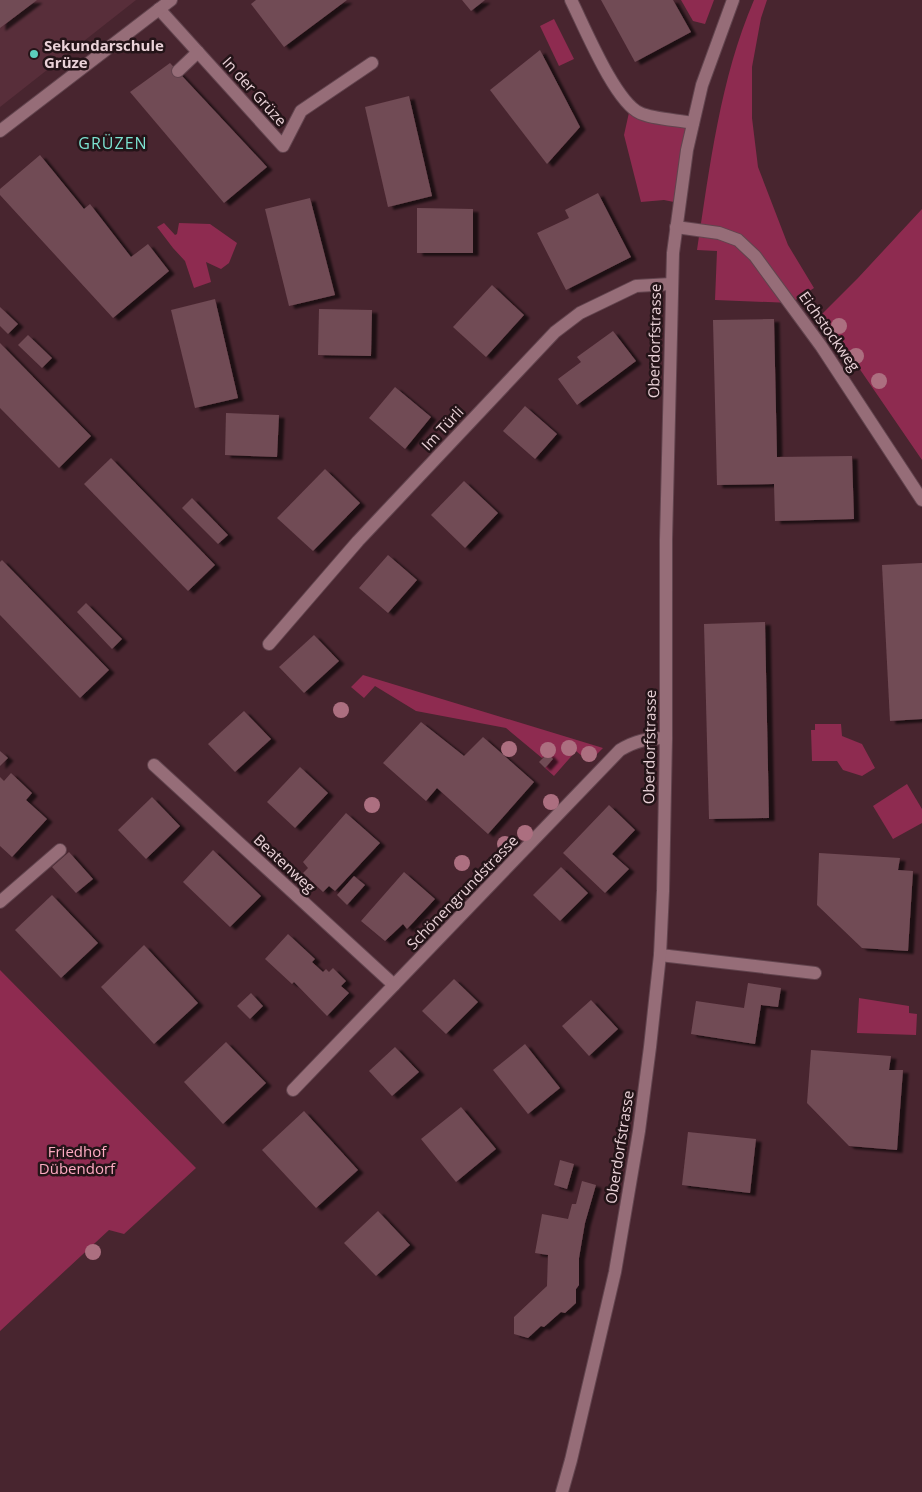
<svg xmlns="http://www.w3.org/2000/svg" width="922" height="1492" font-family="'Open Sans',sans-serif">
<defs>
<filter id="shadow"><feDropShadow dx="5.5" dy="3" stdDeviation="1" flood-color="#0009"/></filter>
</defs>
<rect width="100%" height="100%" fill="#48252f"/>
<polygon fill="#582e3a" points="0,0 136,0 0,107"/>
<g fill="#8e2b50">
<polygon points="681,0 714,0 705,24 693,21"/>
<path d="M754,0H767L761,18L752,67V118L758,167L788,245L814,288L791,303L715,300L717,251L697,250C710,166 720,79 754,0Z"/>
<polygon points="554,19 574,59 559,66 540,26"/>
<polygon points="630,108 693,123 679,203 664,200 641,202 624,135"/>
<polygon points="922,209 922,460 822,314 858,278"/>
<polygon points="164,223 175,235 177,234 179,223 210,224 237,243 229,263 221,269 206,262 211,282 194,288 185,261 173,248 157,227"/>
<polygon points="363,675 603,748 589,762 576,751 554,776 545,768 553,759 548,753 542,758 506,728 416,711 375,686 364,698 351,687"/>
<polygon points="815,724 841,724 842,736 862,744 875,768 862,776 843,770 837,761 812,761 811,730 815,730"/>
<polygon points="907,784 922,809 922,823 893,839 873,806"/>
<polygon points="0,970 196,1168 124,1234 109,1230 0,1331"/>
<polygon points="859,998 909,1006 909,1013 917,1014 916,1035 857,1033"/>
</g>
<g fill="#714b55" filter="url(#shadow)">
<polygon points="0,0 37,0 0,28"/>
<polygon points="256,0 347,0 284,47 251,4"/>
<polygon points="462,0 485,0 471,11"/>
<polygon points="601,0 673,0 691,32 635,62"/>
<polygon points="540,50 580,127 547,164 490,90"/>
<polygon points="170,63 267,167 224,203 130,92"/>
<polygon points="409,96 432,196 388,207 365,107"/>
<polygon points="40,155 84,209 90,204 131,257 148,244 169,271 113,318 0,195 0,189"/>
<polygon points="598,193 631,257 566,290 537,233 569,218 565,210"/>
<polygon points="310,198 335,295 289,306 265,209"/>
<polygon points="417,208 473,209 473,253 417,253"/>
<polygon points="492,285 524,315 486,357 453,327"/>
<polygon points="215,299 238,398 195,408 171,310"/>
<polygon points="0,307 18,324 8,334 0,326"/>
<polygon points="319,309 372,310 371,356 318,355"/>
<polygon points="774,319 777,457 852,456 854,519 775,521 774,484 717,485 713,320"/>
<polygon points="613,331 636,361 577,405 558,379 581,362 577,357"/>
<polygon points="28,335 52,358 42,368 18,345"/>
<polygon points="0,343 91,436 59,468 0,408"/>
<polygon points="395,387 431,417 405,449 369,418"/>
<polygon points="525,406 557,434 535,459 503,431"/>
<polygon points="226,413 279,415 277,457 225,455"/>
<polygon points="111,458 215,565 188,591 84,484"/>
<polygon points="325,469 360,503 313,551 277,518"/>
<polygon points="464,481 498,513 465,548 431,515"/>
<polygon points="192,498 228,535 218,544 182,508"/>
<polygon points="388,555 417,580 388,613 359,588"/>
<polygon points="2,560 109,670 80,698 0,615 0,562"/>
<polygon points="922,563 922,719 890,721 882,565"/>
<polygon points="86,603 122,639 112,649 77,612"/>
<polygon points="765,622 769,818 709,819 704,624"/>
<polygon points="314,635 339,661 304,693 279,667"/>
<polygon points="244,711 271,739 235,772 208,744"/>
<polygon points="421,722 464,756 483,737 534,782 488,834 437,788 426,801 383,763"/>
<polygon points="0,751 8,758 0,766"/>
<polygon points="548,753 553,759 545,768 539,762"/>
<polygon points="300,767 328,793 295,828 267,802"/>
<polygon points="11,773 32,793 26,800 47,819 12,857 0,846 0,777 4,781"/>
<polygon points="152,797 180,826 146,859 118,830"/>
<polygon points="609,805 635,830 612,854 629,869 605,893 563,853"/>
<polygon points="346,813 380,843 335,891 329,886 323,892 303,873 308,868 303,862"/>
<polygon points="213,850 261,896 230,927 183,882"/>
<polygon points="69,852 93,879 76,893 52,867"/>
<polygon points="819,853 900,858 898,870 913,871 908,951 862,948 817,905"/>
<polygon points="561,867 588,893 560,921 533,895"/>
<polygon points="404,872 435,899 407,929 403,924 385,941 361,921"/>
<polygon points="354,876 365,885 347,905 337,895"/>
<polygon points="52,895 98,943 61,978 15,930"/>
<polygon points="288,934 315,959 312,962 323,972 326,969 329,972 333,968 346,981 341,986 349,993 327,1016 294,982 292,984 265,959"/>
<polygon points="144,945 198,1003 154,1044 101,987"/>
<polygon points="454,979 478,1002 446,1034 422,1011"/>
<polygon points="748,983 781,988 778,1007 761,1005 755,1044 691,1034 696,1001 744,1008"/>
<polygon points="251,993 263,1006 250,1019 237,1006"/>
<polygon points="591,1000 618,1029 589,1056 562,1026"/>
<polygon points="226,1042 266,1083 223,1124 184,1082"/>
<polygon points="525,1044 560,1088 528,1114 493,1070"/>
<polygon points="395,1047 419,1072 392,1096 369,1071"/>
<polygon points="811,1050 891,1056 889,1070 903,1070 897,1150 849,1146 807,1103"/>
<polygon points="461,1107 496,1149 456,1182 421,1139"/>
<polygon points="304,1111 358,1170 316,1208 262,1150"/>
<polygon points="688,1132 756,1139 750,1193 682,1185"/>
<polygon points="560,1160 574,1164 567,1189 554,1185"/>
<polygon points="582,1181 596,1185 585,1223 579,1258 579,1285 576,1289 576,1303 565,1313 561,1312 544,1327 541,1326 528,1338 514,1334 514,1317 547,1286 548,1255 535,1253 542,1214 568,1219 572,1204 576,1204"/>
<polygon points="378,1211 410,1245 376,1276 344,1243"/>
</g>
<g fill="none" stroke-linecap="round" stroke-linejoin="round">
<defs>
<g id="minor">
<path d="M571,0C584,26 615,102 640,113C653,119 678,120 693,123"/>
<polyline points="159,9 283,146 301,111 372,63"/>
<polyline points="178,71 198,52"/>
<polyline points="0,131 171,0"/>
<polyline points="676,227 719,233 738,240 755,256 821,346 922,500"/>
<polyline points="269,644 358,541 555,332 580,313 636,286 671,284"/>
<polyline points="154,765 394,985"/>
<polyline points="0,902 60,850"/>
<polyline points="660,955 815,973"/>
<path d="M293,1090L620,750C635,741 648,738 666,738"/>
<polyline points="562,1492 571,1460 615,1272 639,1131 650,1047 660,955 663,891 666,738 666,540 673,253 687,150 702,85 733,0"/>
</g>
</defs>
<use href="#minor" stroke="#62444e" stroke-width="14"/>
<use href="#minor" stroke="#966d78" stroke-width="12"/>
</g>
<g fill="#ac6f80">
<circle cx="839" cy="326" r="8"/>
<circle cx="856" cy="356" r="8"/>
<circle cx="879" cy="381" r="8"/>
<circle cx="341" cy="710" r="8"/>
<circle cx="569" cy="748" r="8"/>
<circle cx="509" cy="749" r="8"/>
<circle cx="548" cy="750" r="8"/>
<circle cx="589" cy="754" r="8"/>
<circle cx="551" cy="802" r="8"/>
<circle cx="372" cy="805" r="8"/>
<circle cx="525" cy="833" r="8"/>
<circle cx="505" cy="844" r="8"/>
<circle cx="462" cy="863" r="8"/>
<circle cx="93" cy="1252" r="8"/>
</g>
<circle fill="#5bcebc" stroke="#241418" stroke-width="2" cx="34" cy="54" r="5"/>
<g text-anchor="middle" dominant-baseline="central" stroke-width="5" stroke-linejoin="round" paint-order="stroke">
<g font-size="15" font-weight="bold" fill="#ead2d8" stroke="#241418" text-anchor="start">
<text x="44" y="45">Sekundarschule<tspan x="44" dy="17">Grüze</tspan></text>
</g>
<g font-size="15" fill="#ead2d8" stroke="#241418">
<text transform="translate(255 91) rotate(48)">In der Grüze</text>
<text transform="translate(830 331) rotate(55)">Eichstockweg</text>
<text transform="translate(654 341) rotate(-89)">Oberdorfstrasse</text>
<text transform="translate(442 428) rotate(-47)">Im Türli</text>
<text transform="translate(649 747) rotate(-89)">Oberdorfstrasse</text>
<text transform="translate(285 863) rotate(43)">Beatenweg</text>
<text transform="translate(462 892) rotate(-46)">Schönengrundstrasse</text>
<text transform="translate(619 1147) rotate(-81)">Oberdorfstrasse</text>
</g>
<g font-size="15" fill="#feabc2" stroke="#241418">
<text x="77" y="1151">Friedhof<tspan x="77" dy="17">Dübendorf</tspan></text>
</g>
<g font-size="16" letter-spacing="1" fill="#7de4d2" stroke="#241418">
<text x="113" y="143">GRÜZEN</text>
</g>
</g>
</svg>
